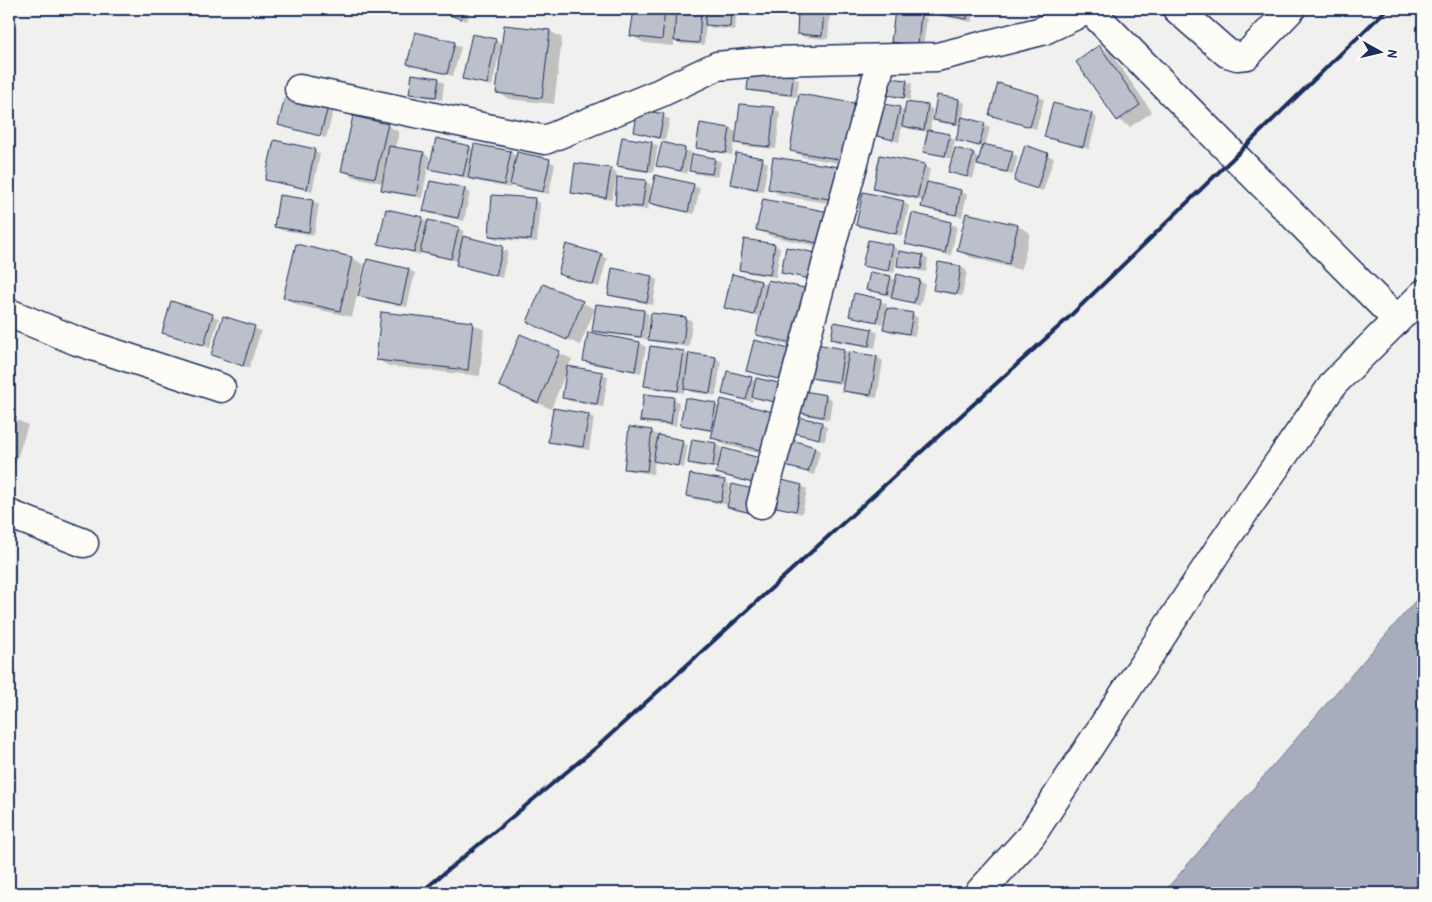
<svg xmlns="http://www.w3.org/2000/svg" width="1432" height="902" font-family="'Patrick Hand',sans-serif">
<rect width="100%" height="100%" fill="#f0f0ee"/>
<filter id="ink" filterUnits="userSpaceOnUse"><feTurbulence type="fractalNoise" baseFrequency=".02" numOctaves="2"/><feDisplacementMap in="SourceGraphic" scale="10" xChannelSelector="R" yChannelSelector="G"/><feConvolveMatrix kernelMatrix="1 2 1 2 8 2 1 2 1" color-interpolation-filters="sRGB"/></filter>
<g filter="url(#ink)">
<polygon fill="#a7adbd" stroke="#6f7b97" points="1423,592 1423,893 1163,893"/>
<g fill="#0003" fill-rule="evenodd">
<polygon points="433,9 471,9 467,21"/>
<polygon points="635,9 678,9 678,11 700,12 707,16 707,9 737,9 735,30 712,28 706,24 704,45 681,44 674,40 674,46 644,43 632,36"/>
<polygon points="800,9 825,9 830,12 828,39 804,37 798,33"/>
<polygon points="935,9 975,9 972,22 941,16 935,13"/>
<polygon points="896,12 921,15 927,19 923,47 899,44 893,41"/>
<polygon points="550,31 562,38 554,104 509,99 497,92 503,47 501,47 492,86 463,78 473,35 496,41 503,45"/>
<polygon points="416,34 461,47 453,76 408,64"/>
<polygon points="1099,47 1111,53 1152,112 1130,127 1118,120"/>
<polygon points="750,72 793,77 799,80 797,97 754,92 748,89"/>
<polygon points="438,79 444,83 442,100 417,96 411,93"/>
<polygon points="906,81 912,84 910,100 888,94"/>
<polygon points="1039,96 1044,100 1036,129 991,114"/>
<polygon points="938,97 959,100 965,103 963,118 990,128 985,146 1018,156 1013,175 985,168 977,163 973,179 950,171 973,154 980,158 983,148 958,140 961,126 940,123 934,120"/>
<polygon points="853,104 865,111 856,166 803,157 791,150"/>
<polygon points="741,105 774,109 780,112 776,149 742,146 737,143"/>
<polygon points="927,106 933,110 930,131 955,139 951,159 925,151 928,132 909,129 902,125 899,142 875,135 899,108 906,112"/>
<polygon points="327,108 333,112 326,138 280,125"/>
<polygon points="639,110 670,119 665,140 635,132"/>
<polygon points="1091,114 1097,118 1089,149 1045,136"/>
<polygon points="387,125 399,132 396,148 424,154 430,157 422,198 388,192 382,189 383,183 354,177 342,170"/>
<polygon points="730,129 736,132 732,155 703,150 697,147"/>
<polygon points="623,138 652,143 658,146 653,173 624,169 618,166"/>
<polygon points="663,144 691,152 687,174 658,165"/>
<polygon points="470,147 474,150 511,153 517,156 549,161 555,164 549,194 518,188 511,184 510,188 475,181 431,168"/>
<polygon points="1026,147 1054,158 1043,191 1015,181"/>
<polygon points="314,151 320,154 312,192 267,179"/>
<polygon points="693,155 715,159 721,162 718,177 697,174 691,171"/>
<polygon points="762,160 768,163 763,192 737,187 732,184"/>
<polygon points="576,164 611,169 617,173 612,200 578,195 573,192"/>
<polygon points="924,165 930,169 927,183 967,194 962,217 929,210 923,206 924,201 881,192 875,188"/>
<polygon points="840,169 847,206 782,196 770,189"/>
<polygon points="656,176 700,188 694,214 656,206 649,202 648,210 622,207 616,204 645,181 651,185 650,197 651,198"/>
<polygon points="464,189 470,192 464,221 431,214 425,211"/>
<polygon points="534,199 540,203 537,242 496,239 490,236"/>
<polygon points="764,200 834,250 770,236 758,229"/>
<polygon points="313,201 319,204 314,235 281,230 275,227"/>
<polygon points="903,202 909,206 902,236 863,228 857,225"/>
<polygon points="913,214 957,226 951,256 906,244"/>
<polygon points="967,214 1018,226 1030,233 1021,270 970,257 958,250"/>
<polygon points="422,218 428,222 458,228 464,231 462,237 508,251 502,278 463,268 457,265 458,261 428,255 421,251 420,255 380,243"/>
<polygon points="297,245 352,258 364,265 352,317 297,305 285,298"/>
<polygon points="774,245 780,248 776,277 747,273 741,270"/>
<polygon points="892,246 898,249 894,273 863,265"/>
<polygon points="787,248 817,282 782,272"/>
<polygon points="601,255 607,259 599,287 559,274"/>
<polygon points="922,256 928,259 926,272 904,268 899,265"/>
<polygon points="368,261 409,270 415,273 407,307 366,299 360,295"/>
<polygon points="961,267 967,271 962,296 940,292 935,289"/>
<path d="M733,275L761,282L768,286L809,350L770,341L758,334L761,317L726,307ZM769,336L803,346L769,339Z"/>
<polygon points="652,277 657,280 653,305 615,297 609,294"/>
<polygon points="890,277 896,281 919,281 925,284 920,306 867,289"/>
<polygon points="544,285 595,309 580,345 529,322"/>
<polygon points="855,295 881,301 887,304 886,309 912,314 918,318 915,336 890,332 884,329 887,316 884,315 883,324 850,315"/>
<polygon points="172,303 219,318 210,348 163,333"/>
<polygon points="644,311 649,315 647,339 600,333 594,330"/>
<polygon points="652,315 686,318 692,321 689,347 655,342 649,339"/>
<polygon points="224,317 261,331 249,368 212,355"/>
<polygon points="472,323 484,330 480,376 389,366 377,359"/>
<polygon points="835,324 872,330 878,333 875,348 838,342 832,339"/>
<polygon points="521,336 572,359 568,367 602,373 608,377 603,407 569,401 563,397 566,372 551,409 500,385"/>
<polygon points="640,343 646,347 641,373 590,364 584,360"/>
<polygon points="817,346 877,357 883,361 877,398 849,393 843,390 844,385 817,380 812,377"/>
<polygon points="789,350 788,383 747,371"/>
<polygon points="683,352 690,356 716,358 721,362 716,396 691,392 684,388 684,393 651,389 645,385"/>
<polygon points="751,379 757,382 785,405 753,396 752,402 724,393"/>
<polygon points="805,393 826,396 832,400 829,420 808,416 802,413"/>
<polygon points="673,399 679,402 676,426 648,424 642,420"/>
<polygon points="715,404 720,407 780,458 725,445 713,438 714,432 688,427 682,424"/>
<polygon points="588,415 594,418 589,450 555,444 549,441"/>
<polygon points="9,416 28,425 9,483"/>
<polygon points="822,423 827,427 825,441 796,433"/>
<polygon points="630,428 652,431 658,436 688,445 684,468 655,460 653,474 631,471 625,468"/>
<polygon points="715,444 721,447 720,459 766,487 724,476 718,473 719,469 696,466 690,463"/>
<polygon points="815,448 820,451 814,475 783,464"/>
<polygon points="724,481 730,485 727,502 757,515 734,510 729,505 693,499 687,495"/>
<polygon points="801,486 807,489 802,514 778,507"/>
</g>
<g fill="#bbc0ca" stroke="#1b2f5e">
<polygon points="431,9 464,9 461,19"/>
<polygon points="634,9 665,9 662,40 630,36"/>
<polygon points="676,9 701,11 699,43 674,41"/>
<polygon points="706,9 731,9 730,27 705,25"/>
<polygon points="798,9 824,9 822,36 797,34"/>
<polygon points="934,9 968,9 967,19 933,13"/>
<polygon points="895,10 921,14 918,45 891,42"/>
<polygon points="504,25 550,30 542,98 496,93"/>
<polygon points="415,32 455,42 447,74 407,64"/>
<polygon points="472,34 496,39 487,84 462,79"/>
<polygon points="1099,45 1140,105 1117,121 1076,62"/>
<polygon points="749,71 793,76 791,95 747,90"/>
<polygon points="412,74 439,78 436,97 409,94"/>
<polygon points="890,78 907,80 904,98 887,95"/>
<polygon points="998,83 1039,95 1030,127 989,115"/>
<polygon points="799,94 854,103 844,160 790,151"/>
<polygon points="937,95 959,99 956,124 933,120"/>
<polygon points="285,97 328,107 320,136 278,125"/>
<polygon points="906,102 928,105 924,130 902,126"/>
<polygon points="880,103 900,107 893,140 874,135"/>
<polygon points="1053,103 1092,113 1083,147 1044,137"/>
<polygon points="740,104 774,107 770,147 735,143"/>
<polygon points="638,109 664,114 659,138 634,132"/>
<polygon points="353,116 388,124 375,178 341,171"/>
<polygon points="962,117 985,123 979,146 956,140"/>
<polygon points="700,123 730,128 726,153 696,148"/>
<polygon points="928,130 950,134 945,156 923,152"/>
<polygon points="622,137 652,142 648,171 617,166"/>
<polygon points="436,138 470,146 463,176 429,169"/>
<polygon points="274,140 315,149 307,189 265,180"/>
<polygon points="662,142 685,148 681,171 656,166"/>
<polygon points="474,144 511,151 504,185 468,178"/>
<polygon points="983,144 1013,151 1007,172 977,165"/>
<polygon points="1025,145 1048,153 1037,189 1014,181"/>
<polygon points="389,146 424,152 416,196 381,190"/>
<polygon points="955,148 974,153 967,177 948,172"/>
<polygon points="517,152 550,159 543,192 510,185"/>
<polygon points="736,153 763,158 757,189 730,184"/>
<polygon points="692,154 715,158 712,174 689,171"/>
<polygon points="880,155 925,164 917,198 873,189"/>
<polygon points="773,157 840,167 835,200 768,189"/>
<polygon points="575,163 611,168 606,198 571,193"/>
<polygon points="655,175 694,184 688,212 649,203"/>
<polygon points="617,177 646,180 642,207 615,205"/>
<polygon points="430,181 465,188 458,218 423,211"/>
<polygon points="927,182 961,190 956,215 921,207"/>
<polygon points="863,192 904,201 896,234 856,225"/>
<polygon points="279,195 313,200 309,232 274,227"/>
<polygon points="492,195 535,198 531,240 489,236"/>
<polygon points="763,199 829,212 822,244 756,230"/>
<polygon points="386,209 423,217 414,252 378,244"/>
<polygon points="912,213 951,222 945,253 905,244"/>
<polygon points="966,213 1018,225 1009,264 957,251"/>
<polygon points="428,220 459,227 451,259 420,252"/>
<polygon points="463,236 503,246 496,276 456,265"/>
<polygon points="744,239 775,244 770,275 739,270"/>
<polygon points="868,240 893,245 888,271 862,266"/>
<polygon points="296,244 352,257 340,311 283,298"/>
<polygon points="566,244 602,254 593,285 558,274"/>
<polygon points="786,247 816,253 811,279 781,273"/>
<polygon points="899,251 923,255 921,269 897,266"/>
<polygon points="367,259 409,269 401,305 358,296"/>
<polygon points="938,262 961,266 957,294 933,290"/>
<polygon points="612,268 652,276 647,302 608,295"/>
<polygon points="870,272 891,276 887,294 866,290"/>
<polygon points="732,274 761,281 754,315 724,308"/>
<polygon points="897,274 920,280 914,303 891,298"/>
<polygon points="768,280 809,289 797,344 756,335"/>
<polygon points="543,284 583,301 567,340 527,322"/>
<polygon points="854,293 881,299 877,322 849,316"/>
<polygon points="171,301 213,314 204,345 162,333"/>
<polygon points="596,304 644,310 641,337 592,331"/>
<polygon points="887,308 913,313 909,334 883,329"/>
<polygon points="381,312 473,322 468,370 376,360"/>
<polygon points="651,313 686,317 683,344 648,340"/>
<polygon points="223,316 255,326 243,366 211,355"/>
<polygon points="834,322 872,329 869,346 831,339"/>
<polygon points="588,332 640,342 635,371 583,361"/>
<polygon points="520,334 560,351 538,403 499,386"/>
<polygon points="754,340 789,349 782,380 746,371"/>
<polygon points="816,344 844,349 839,382 810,378"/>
<polygon points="650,346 684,351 678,391 644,386"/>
<polygon points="849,352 877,356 871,395 842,391"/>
<polygon points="689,353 716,357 710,393 684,389"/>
<polygon points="567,366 603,372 597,404 562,398"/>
<polygon points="727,371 752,377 746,400 722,394"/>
<polygon points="756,378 783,384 779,403 752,397"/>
<polygon points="804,391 826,395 823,417 801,413"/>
<polygon points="644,394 674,397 671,424 640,421"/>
<polygon points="685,398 716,403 711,430 680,425"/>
<polygon points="721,399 777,413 768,452 711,438"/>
<polygon points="553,408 589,414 583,447 548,442"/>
<polygon points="9,414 16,417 9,440"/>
<polygon points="798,417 822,422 819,439 794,433"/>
<polygon points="629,427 652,430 647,471 624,469"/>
<polygon points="658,435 683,440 678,466 653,461"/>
<polygon points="692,439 716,443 713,467 688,463"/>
<polygon points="789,439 815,447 808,472 781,465"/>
<polygon points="723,448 767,460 760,485 716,473"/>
<polygon points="690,474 725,480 721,502 686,496"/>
<polygon points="782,480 802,485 796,511 776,507"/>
<polygon points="732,484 757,490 751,513 727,507"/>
</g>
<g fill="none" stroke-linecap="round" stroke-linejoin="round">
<defs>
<g id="street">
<polyline points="1177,9 1227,53 1237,56 1247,55 1291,9"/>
<polyline points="1090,10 1397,320"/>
<polyline points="299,89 545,140 660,93 717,66 770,61 937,57 1042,31 1089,9"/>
<polyline points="9,313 77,341 221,388"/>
<polyline points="761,504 882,59"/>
<polyline points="9,514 84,543"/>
</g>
<polyline id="highway" points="979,893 1031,836 1220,547 1334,383 1423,294"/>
</defs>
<use href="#street" stroke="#1b2f5e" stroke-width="31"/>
<use href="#highway" stroke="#1b2f5e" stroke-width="31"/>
<use href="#street" stroke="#fdfcf7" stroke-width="28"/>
<use href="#highway" stroke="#fdfcf7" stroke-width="28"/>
<polyline stroke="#1b2f5e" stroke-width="4" points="420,893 598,746 1065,321 1387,9"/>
</g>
</g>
<rect width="1432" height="902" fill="none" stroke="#fdfcf7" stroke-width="30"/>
<rect x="15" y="15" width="1402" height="872" fill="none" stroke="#1b2f5e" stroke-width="2" filter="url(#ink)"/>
<g transform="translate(1380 52) rotate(98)" stroke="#fdfcf7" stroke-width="4" paint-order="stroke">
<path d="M0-4L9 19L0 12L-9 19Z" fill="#1b2f5e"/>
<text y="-8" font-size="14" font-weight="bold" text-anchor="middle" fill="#1b2f5e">N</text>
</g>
</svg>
